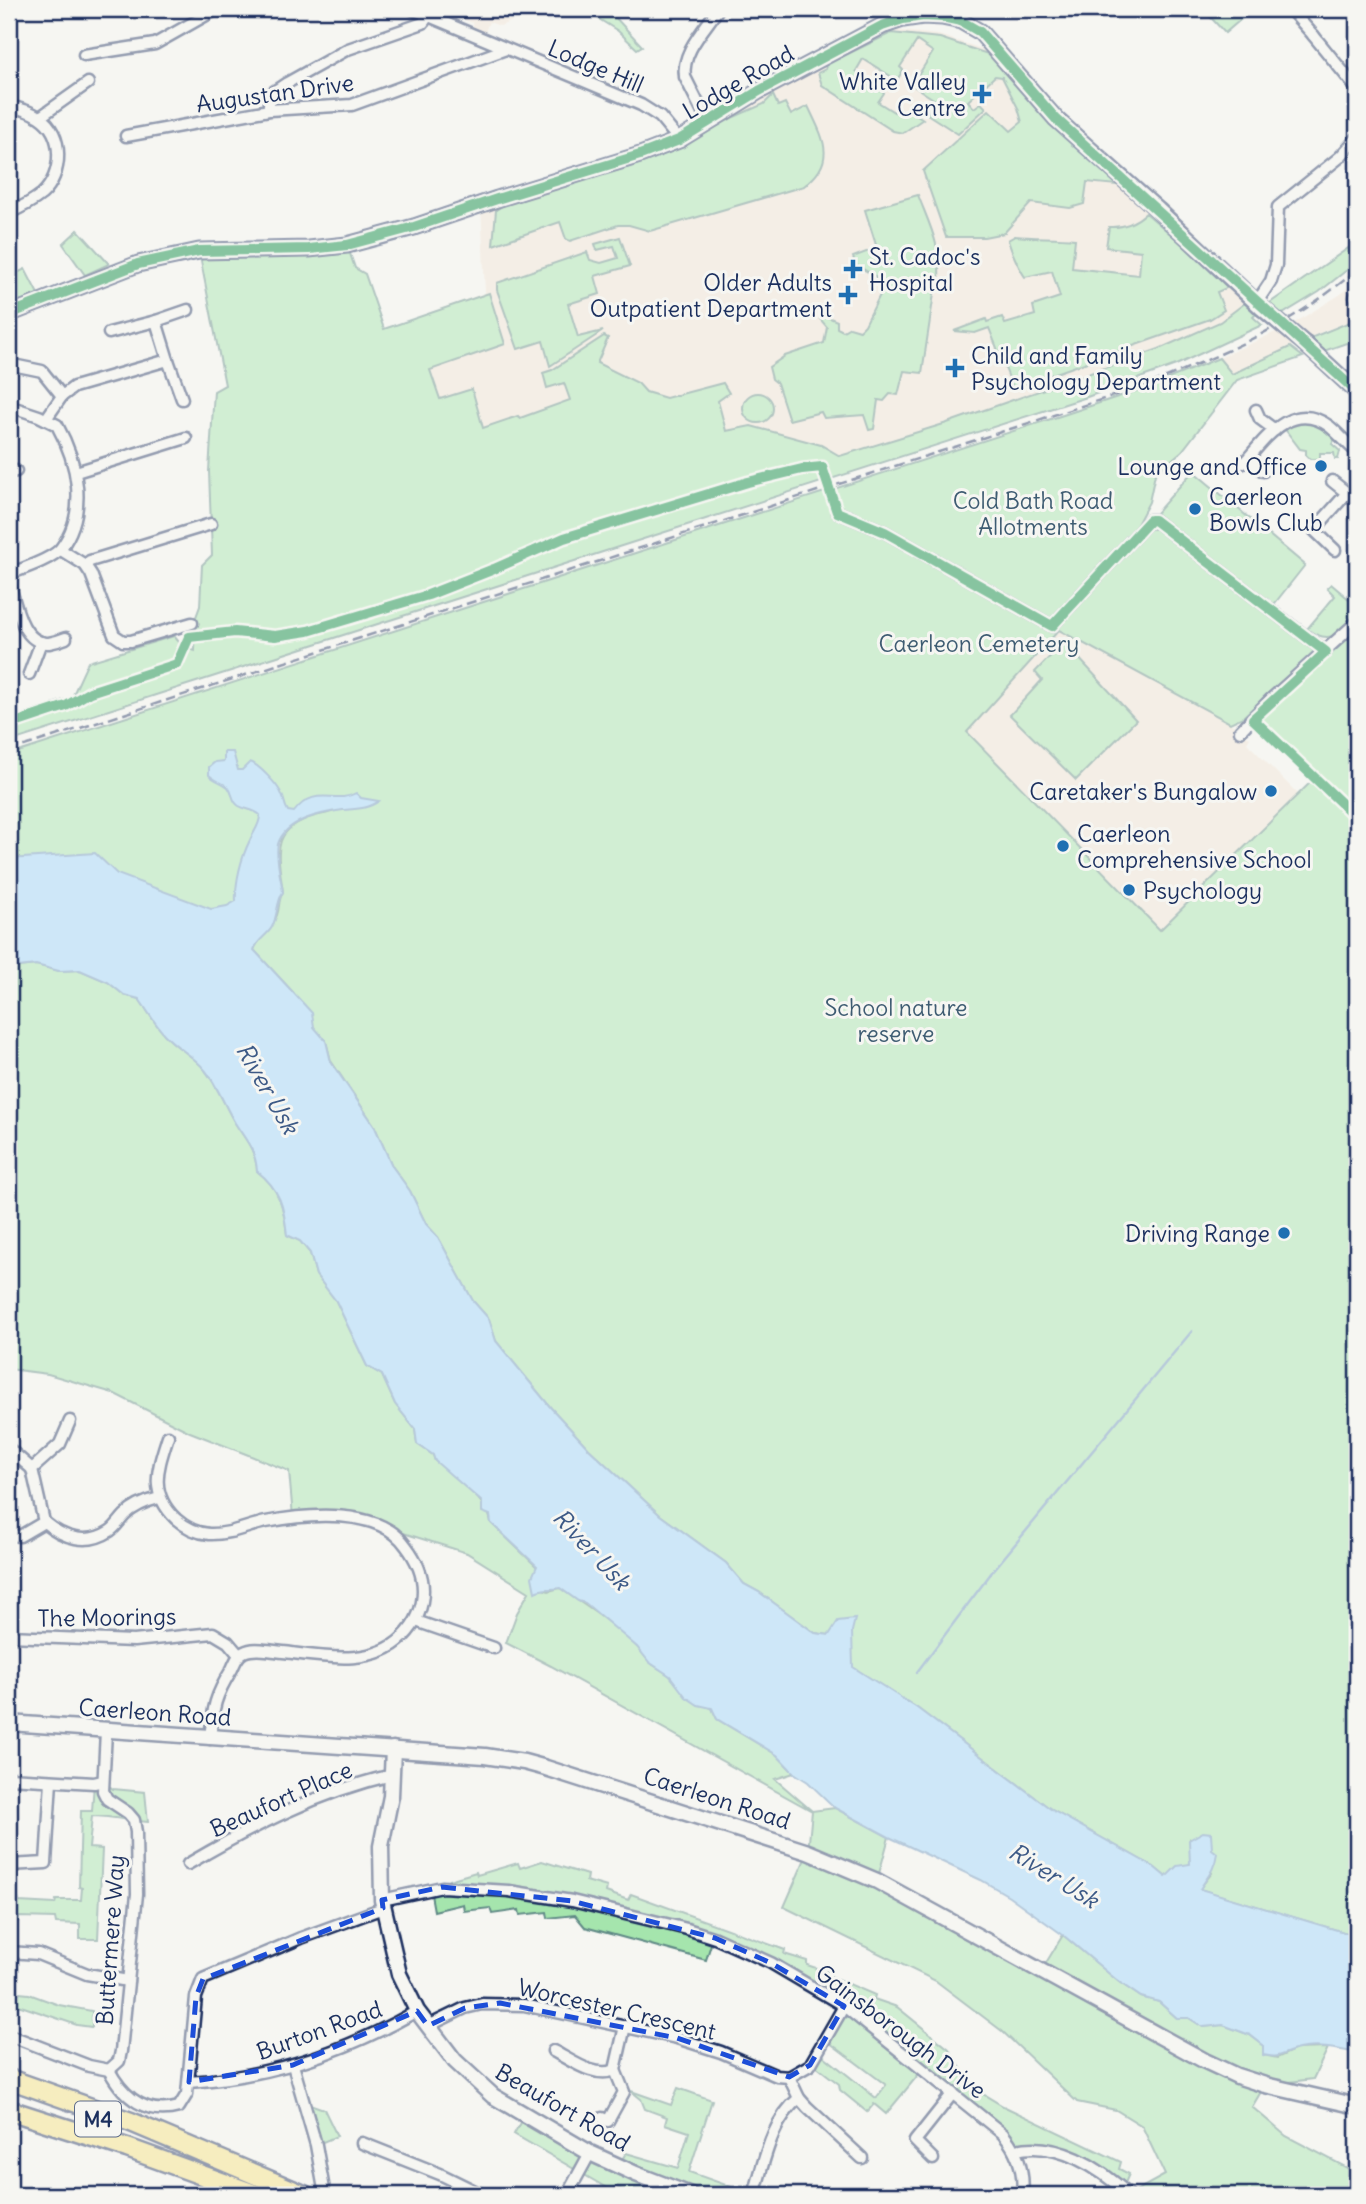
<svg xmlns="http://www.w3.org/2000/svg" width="1366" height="2204" font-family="Delius,sans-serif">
<rect width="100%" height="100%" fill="#f6f6f2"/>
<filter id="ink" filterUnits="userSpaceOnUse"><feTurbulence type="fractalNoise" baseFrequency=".0143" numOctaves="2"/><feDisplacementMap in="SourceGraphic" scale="14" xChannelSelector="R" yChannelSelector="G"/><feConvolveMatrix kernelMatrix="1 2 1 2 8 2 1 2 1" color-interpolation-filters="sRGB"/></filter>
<g filter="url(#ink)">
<g fill="#f2e5d7">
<polygon points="466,9 543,9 500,26 489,22 485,32 473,28 473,23 460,18"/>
<polygon points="886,29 939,35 992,52 1056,119 1257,302 1245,303 1220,322 1159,349 947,423 840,456 836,456 556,537 335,346 485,293 481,204 640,155"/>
<polygon points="1357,279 1357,319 1324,331 1232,374 1219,358 1291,325 1341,294"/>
<polygon points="1059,630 1230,723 1250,738 1247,743 1299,795 1160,931 855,970 967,732"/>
</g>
<g fill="#a5e5ad" stroke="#608a86" stroke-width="2">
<polygon points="583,9 604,9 614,16 642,46 637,49 618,31"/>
<polygon points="1203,9 1253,9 1225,33"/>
<polygon points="891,33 940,38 991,55 1073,143 1117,185 1087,182 1084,204 1070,208 1031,203 1004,233 984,237 946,237 923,171 989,110 1011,131 1022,122 1018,108 1002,77 995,76 968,101 974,108 981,103 986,108 958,134 927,114 935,100 912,85 933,52 917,41 900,67 903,70 897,80 863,59 856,71 878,85 877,88 884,93 878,102 894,112 896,108 907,114 910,110 923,119 903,133 893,131 822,85 818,73 826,69 825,65"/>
<path d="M773,95L778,106L785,103L791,115L808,106C823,138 838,161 804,186L650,231L629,225H618L570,241L566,239L560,222L493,245L496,210L514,198L630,167L675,150L734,117L764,104Z"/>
<path d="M918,195C932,231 941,245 939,285L935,287L922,373L904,371L898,395L890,394L884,401L878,400L874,429L869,430L864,415L824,418L821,412L789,420L777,383L772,379L769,367L785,356L824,343L827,327L820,319L823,315L837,321V328L843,331L850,327L860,330L865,325L884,287L875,276L856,265L853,257L877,248L865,210Z"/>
<path d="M1146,213L1231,286L1217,292L1224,310L1210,319L1013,388L989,328L975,333L954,331L986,319L987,322L1002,317L1005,324L1035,315L1033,306L1060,297L1052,271L1025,277C1019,268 1011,251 1008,240L1015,236C1035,238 1054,237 1075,239L1072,268L1139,275L1141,251L1106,247L1109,227C1124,228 1135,223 1146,213Z"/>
<polygon points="78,230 109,264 85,275 63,244"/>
<polygon points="620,237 630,266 595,276 600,294 568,304 578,337 603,331 550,366 543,341 518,349 497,290 497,283 587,252 590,260 601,263 618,258 614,246 597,250 595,244"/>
<polygon points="1357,242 1357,262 1319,292 1281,315 1267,305"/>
<polygon points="347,245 355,268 365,274 384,329 489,293 505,344 430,370 440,399 472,389 483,428 518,416 520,418 570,400 564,383 547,388 543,373 552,370 604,336 608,338 597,363 638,383 646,392 666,398 723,383 729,393 718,401 726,431 751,426 821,445 840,456 947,423 1159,349 1220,322 1245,303 1257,302 1262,308 1253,317 1262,325 1176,365 1087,397 9,742 9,719 72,697 88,662 174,636 183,647 195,651 196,617 200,606 202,565 212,555 209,471 214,391 225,385 199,251"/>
<polygon points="25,269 39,296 9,306 9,277"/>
<polygon points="1357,319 1355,340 1324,351 1308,339"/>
<path d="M1290,347L1303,357L1237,380L1182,451L1155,474L1149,502L1134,530L1054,616L1056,623L1145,529H1160L1315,649L1312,653L1243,717L1230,723L1059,630L967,732L1160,930L1316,777L1257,720L1357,625V1936L1199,1889L1212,1873L1190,1840V1864L1166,1877L1154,1867L1052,1810L917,1708L852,1667V1631L830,1635L815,1633L759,1592L744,1584L726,1563L660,1515L589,1449L551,1408L496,1341L489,1319L473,1301L438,1237L426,1224L410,1191L392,1166L374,1125L331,1061L326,1041L314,1028L293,992L254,950C257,940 271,929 277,915C280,907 278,900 283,892C278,854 269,829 315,816C326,813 336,813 346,804L282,824L251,924L9,885V755L1057,417L1148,387L1219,358L1232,374Z"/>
<circle cx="758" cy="408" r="15"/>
<path d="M1298,422C1314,422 1324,427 1336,437L1332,444L1340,451L1338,459H1335L1334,453H1320V459H1310L1306,455V450L1300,449L1284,428Z"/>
<polygon points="1193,471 1305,565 1275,603 1271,605 1156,513"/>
<path d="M1331,584L1357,606V613C1340,632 1332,647 1307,629L1335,596L1327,588Z"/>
<polygon points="1064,642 1136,720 1076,780 1010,715 1042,680 1035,672"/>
<path d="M36,965L59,971L80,970L108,982L124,995L139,999C148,1011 157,1028 168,1038C180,1050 195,1057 205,1070C218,1086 224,1105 235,1123C245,1139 256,1150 257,1171C280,1189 284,1207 287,1235L300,1241L310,1253L316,1275L336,1301L367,1366L382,1375L395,1404L415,1429L417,1444L433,1455L435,1461C452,1473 489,1502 491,1523L537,1567L542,1589L549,1591L560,1588C586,1607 615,1624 637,1647C643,1653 646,1659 652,1664C657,1668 665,1671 670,1676C685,1692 688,1702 712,1708L717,1719L777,1755L794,1773L775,1779L812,1811L835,1808L889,1837L877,1881L1041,1971L1063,1935L1119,1982L1141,1997L1159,2002L1177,2018H1189L1203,2027L1223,2025L1250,2035L1263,2045V2055L1277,2058L1296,2049L1328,2048L1313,2079L1265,2085L1252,2107L1286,2136L1357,2173V2195H1129L1067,2154L1016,2150L923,2069L886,2114L874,2104L867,2112L840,2090L839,2084L812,2063L819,2052L876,2098L886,2085L826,2040L844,2006L713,1938L706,1960L585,1927L575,1915L548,1918L547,1912L520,1915L519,1910L492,1914L490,1908L464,1911L463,1904L434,1911L430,1889L442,1887L449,1880L476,1872L477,1875L518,1863L520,1868L542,1861L587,1875L586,1881L607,1887L606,1892L628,1900L631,1894L785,1950L784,1954L807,1961V1965L831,1973L830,1976L875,1995L874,1999L897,2007L949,2049L973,2088L1003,2106L1121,2162L1119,2169L1129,2174L1125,2183L1134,2192L1165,2175L1142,2126L1116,2110L1077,2102L1002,2031L936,1981L784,1907L808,1852L812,1811L551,1666L506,1643L517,1613L529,1592L467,1553L381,1526L347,1517H293L289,1471L190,1432L113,1393L48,1374L9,1369V968Z"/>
<path d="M103,1781L113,1789L145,1792L148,1822C129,1821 111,1816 92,1816L89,1848L102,1849L98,1939H80V1924L56,1923L55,1918L19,1917L18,1921H9V1897L18,1898L19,1902L55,1904L56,1900H81L82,1888L79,1887L81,1811H92L94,1783Z"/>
<polygon points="9,1992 29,1994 59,2005 92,2011 92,2027 77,2025 9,2002"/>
<polygon points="678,2088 712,2100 689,2172 754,2195 632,2195 615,2186 612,2191 514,2134 524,2115 618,2166 626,2153 678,2168 689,2132 665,2124 667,2117 645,2109 641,2099 631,2091 671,2105"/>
<polygon points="304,2102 324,2109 337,2136 316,2145"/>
</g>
<path fill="#9ed6fe" stroke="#6a93be" stroke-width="2" d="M224,752H233L238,770H242L250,762C258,764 279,786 282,795C285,801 284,805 288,811L294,812C315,784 335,805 356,793L361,798L379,801C368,809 357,809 343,810C322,813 286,819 278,844C275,857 281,879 283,892C276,903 278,916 272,927C267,936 257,940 254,950L312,1013L314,1027L326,1041L331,1062L374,1125L392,1166L410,1191L426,1224L438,1237L473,1301L489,1319L496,1341L551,1408L589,1449L660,1515L726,1563L744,1584L759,1592L815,1633L829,1635L838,1621L855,1619L852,1631L853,1667L917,1708L1052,1810L1154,1867L1166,1877L1177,1866L1190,1864L1189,1840L1203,1832L1211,1833L1212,1849L1217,1853C1215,1869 1208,1876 1200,1889L1357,1936V2053C1338,2049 1315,2044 1295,2050C1279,2054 1281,2059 1263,2055V2045L1250,2035L1223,2025L1203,2027L1189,2018H1177L1159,2002L1141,1997L1119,1982L1063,1935L1009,1896L981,1880L889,1837L835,1808L808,1782L794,1773L777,1755L717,1719L712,1708L698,1705L686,1697L670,1676L649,1662L637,1647L585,1603L578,1601L560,1588C551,1590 543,1588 535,1592L532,1577L537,1566L491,1523L490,1515L482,1512V1502L435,1461L433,1455L417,1444L415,1429L395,1404L382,1375L367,1366L336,1301L316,1275L310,1253L300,1241L287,1235C284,1207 280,1189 257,1171C256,1150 245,1139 235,1123C224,1105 218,1086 205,1070C195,1057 180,1050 168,1038C157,1028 148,1011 139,999L124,995L108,982L80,970L59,971L36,965L9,968V859L95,853L117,874L211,909L227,906L236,901C235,883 241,858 250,840C254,831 260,825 260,815C254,809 246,810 239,806C231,801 234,794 228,787C222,782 215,781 209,775V767L215,762L224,761Z"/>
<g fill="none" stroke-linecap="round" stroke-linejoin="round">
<polyline stroke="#6a93be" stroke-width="2.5" points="917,1672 992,1572 1192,1331"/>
<defs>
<g id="street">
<polyline points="412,9 641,105 660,117 679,140"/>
<polyline points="1290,9 1314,36"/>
<polyline points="958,20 961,9"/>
<polyline points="1313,35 1357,89"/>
<polyline points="84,55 155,44 217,9"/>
<path d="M9,106C19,108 30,111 39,117C65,134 63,175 42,194C32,202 20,208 9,213"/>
<polyline points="269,110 269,102 272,93 287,83 348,49 423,23 428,16"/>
<polyline points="40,117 88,83"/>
<path d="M708,123L685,77C681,52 705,29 718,9"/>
<polyline points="126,136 269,110 352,105 506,49"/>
<polyline points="1355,297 1357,296"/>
<polyline points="1257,302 1271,281 1276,265 1278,207 1340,157 1357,138"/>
<polyline points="156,321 188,310"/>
<polyline points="109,333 156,321 168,360"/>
<polyline points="13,365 42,371 62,396"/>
<path d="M9,406L39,416L57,425C77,461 89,511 61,548C53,559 22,569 9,574"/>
<polyline points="1256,410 1260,419 1275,430"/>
<polyline points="46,419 62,396 74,387 168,360 182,399"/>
<polyline points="1248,459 1263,471"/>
<path d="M1244,463C1265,439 1292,399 1329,426C1339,434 1347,444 1357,452"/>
<polyline points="76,472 186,438"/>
<polyline points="9,473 16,471"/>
<polyline points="1332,481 1347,493"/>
<polyline points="837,512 885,532 1052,626 1150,520 1154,520 1326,652"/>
<polyline points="61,550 85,565 91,574 114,635 123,641 131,641 192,623"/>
<polyline points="1335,550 1314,530 1347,493 1357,490"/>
<polyline points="85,565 90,561 211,524"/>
<path d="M9,582C15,601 21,645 49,643C55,642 61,640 66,638"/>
<polyline points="29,674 41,642"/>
<polyline points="1240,731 1271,699 1357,622"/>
<path d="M168,1436C158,1468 148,1492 176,1519C185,1527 197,1533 209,1534C229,1535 247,1526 266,1522C307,1514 379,1507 406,1546C416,1559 423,1573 423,1590C423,1609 416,1624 403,1637C371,1669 315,1655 275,1651C265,1650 253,1647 244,1652C237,1655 235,1663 232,1669C215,1696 213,1707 210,1739"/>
<polyline points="9,1449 32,1469"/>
<polyline points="44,1522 32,1469 60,1444 70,1421"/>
<path d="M9,1535L20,1536L44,1522C63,1538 87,1546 110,1531C116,1527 120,1520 125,1515C134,1506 147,1501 159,1498"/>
<polyline points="416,1621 494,1648"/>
<polyline points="9,1636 134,1641 213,1633 228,1642 239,1655"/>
<polyline points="106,1731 103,1791 107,1799 128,1813 134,1820 136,1832 137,1894 121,2051 119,2061 109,2070"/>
<polyline points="9,1778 94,1783 103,1781"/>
<path d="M188,1864C253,1826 318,1792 392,1775"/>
<polyline points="9,1865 46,1863 51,1781"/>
<path d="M382,1900L442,1887L509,1891L572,1901L687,1929L715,1938L771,1963L844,2006L1003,2134C1018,2152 1025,2171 1022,2195"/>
<polyline points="9,1952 38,1954 87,1974 128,1981"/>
<polyline points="428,2026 465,2008 482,2004 524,2005 677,2038 721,2052 777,2076 789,2077 810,2065 844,2006"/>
<polyline points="9,2035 89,2066 109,2070"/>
<path d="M553,2051C571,2060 595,2079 615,2070L625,2026"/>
<polyline points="293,2065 316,2145 325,2195"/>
<path d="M109,2070C124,2098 147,2116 179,2107L187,2094L196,1997L203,1979L301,1938L383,1908"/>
<polyline points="789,2077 799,2098 807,2107 862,2158"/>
<path d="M189,2082C270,2077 347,2051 417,2011"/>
<polyline points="602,2118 608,2121 624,2092 615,2070"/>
<polyline points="362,2143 440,2174 483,2195"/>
<path d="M1016,2150C1057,2140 1100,2168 1129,2195"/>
<polyline points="933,2159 915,2141 953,2093"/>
<polyline points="567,2195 590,2153"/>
<path d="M754,2195C764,2162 771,2121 799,2098"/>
</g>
<g id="secondary">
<polyline points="9,314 138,264 199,251 309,249 347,245 414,227 497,199 640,155 679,140 759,91 882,26 903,19 923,16 942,17 961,21 980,32 1056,119 1158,210 1262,308"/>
<polyline points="1305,344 1357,392"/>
<polyline points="9,1723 485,1756 524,1762 546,1768 808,1852 877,1881 1205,2061 1237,2076 1265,2085 1357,2106"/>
<polyline points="393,1749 391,1796 381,1846 382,1900 399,1974 417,2011 455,2061 493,2096 590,2153 636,2174 691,2195"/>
</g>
<g id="highway">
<polyline points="9,2079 131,2122 304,2195"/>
<polyline points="9,2110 127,2148 257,2195"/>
</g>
</defs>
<use href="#street" stroke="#1b2f5e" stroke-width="15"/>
<use href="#secondary" stroke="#1b2f5e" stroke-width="19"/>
<use href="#highway" stroke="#1b2f5e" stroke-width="23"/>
<use href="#street" stroke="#f6f6f2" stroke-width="10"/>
<use href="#secondary" stroke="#f6f6f2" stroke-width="14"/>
<use href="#highway" stroke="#f7e281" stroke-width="18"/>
<path stroke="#1b2f5e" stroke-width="2.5" stroke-dasharray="10 5" stroke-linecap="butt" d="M9,751L1147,385C1198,364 1248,344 1295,315C1317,302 1337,286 1357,270"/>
<defs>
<polyline id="secondary-bridge" points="1262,308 1305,344"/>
</defs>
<use href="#secondary-bridge" stroke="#1b2f5e" stroke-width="19" stroke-linecap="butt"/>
<use href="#secondary-bridge" stroke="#f6f6f2" stroke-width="14"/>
<defs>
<g id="cycleway">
<polyline points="9,314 138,264 199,251 309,249 347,245 414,227 497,199 640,155 679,140 759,91 882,26 903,19 923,16 942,17 961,21 980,32 1056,119 1357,392"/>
<polyline points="9,725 66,706 90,692 177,664 189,637 235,632 275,636 308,631 428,595 494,569 564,538 748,482 802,469 822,467 837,512 885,532 1052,626 1150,520 1154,520 1326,652 1253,719 1357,818"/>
</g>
</defs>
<use href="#cycleway" stroke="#f6f6f2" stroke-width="15"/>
<use href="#cycleway" stroke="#00873e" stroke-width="10"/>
</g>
</g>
<path d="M0 0H1366V2204H0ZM442,1887L572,1901L715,1938L771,1963L844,2006L810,2065L789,2077L677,2038L500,2003L465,2008L428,2026L417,2011L293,2065L189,2082L196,1997L203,1979L383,1908L382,1900Z" fill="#f6f6f2" fill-opacity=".55" fill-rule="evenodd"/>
<path fill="none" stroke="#1d4ed8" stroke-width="5" stroke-dasharray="14 9" stroke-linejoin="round" d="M442,1887L572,1901L715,1938L771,1963L844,2006L810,2065L789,2077L677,2038L500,2003L465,2008L428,2026L417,2011L293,2065L189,2082L196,1997L203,1979L383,1908L382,1900Z"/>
<g fill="#1f6fb2" stroke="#f6f6f2" stroke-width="2.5">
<path d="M978.5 83.5h7v7h7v7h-7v7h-7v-7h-7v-7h7z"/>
<path d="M849.5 258.5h7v7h7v7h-7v7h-7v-7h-7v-7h7z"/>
<path d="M844.5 284.5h7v7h7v7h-7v7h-7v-7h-7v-7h7z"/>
<path d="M951.5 357.5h7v7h7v7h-7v7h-7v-7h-7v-7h7z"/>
<circle cx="1321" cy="466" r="7"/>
<circle cx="1195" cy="509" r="7"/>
<circle cx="1271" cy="791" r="7"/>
<circle cx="1063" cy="846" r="7"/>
<circle cx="1129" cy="890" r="7"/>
<circle cx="1284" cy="1233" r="7"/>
</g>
<g text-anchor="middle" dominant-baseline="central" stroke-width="6" stroke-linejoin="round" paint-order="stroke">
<rect fill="#f6f6f2" stroke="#5d6b8a" stroke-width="2" x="75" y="2101.5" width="46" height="35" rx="5"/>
<g font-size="21" font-weight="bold" fill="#1b2f5e">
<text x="98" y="2119">M4</text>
</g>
<g font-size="23" fill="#1b2f5e" stroke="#f6f6f2">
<text transform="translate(596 66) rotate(23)">Lodge Hill</text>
<text transform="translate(738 82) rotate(-30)">Lodge Road</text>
<text transform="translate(275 93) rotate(-8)">Augustan Drive</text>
<text transform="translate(107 1617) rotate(-1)">The Moorings</text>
<text transform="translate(155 1712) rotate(4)">Caerleon Road</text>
<text transform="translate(717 1798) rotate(18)">Caerleon Road</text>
<text transform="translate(281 1799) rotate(-24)">Beaufort Place</text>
<text transform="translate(110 1940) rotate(-86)">Buttermere Way</text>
<text transform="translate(617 2009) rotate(13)">Worcester Crescent</text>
<text transform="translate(319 2030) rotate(-20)">Burton Road</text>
<text transform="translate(901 2031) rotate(37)">Gainsborough Drive</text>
<text transform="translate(563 2107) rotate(30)">Beaufort Road</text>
</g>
<g font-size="23" fill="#1b2f5e" stroke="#f6f6f2" text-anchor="end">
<text x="966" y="81">White Valley<tspan x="966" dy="26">Centre</tspan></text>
<text x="869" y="256" text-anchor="start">St. Cadoc's<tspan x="869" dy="26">Hospital</tspan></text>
<text x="832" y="282">Older Adults<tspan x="832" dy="26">Outpatient Department</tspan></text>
<text x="971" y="355" text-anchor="start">Child and Family<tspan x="971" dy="26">Psychology Department</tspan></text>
<text x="1307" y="466">Lounge and Office</text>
<text x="1209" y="496" text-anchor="start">Caerleon<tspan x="1209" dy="26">Bowls Club</tspan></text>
<text x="1257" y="791">Caretaker's Bungalow</text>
<text x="1077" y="833" text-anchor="start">Caerleon<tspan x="1077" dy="26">Comprehensive School</tspan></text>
<text x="1143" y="890" text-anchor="start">Psychology</text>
<text x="1270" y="1233">Driving Range</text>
</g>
<g font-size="23" fill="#3e5c72" stroke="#f6f6f2">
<text x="1033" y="500">Cold Bath Road<tspan x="1033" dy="26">Allotments</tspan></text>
<text x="979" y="643">Caerleon Cemetery</text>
<text x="896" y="1007">School nature<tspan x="896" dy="26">reserve</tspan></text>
</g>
<g font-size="24" font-style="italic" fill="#3c5986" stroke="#f6f6f2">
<text transform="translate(268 1088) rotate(60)">River Usk</text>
<text transform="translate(592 1549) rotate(47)">River Usk</text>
<text transform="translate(1054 1875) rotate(32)">River Usk</text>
</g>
</g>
<rect width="1366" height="2204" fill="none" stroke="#f6f6f2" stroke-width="35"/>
<rect x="18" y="18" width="1331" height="2169" fill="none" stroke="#1b2f5e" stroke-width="2.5" filter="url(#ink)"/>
</svg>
